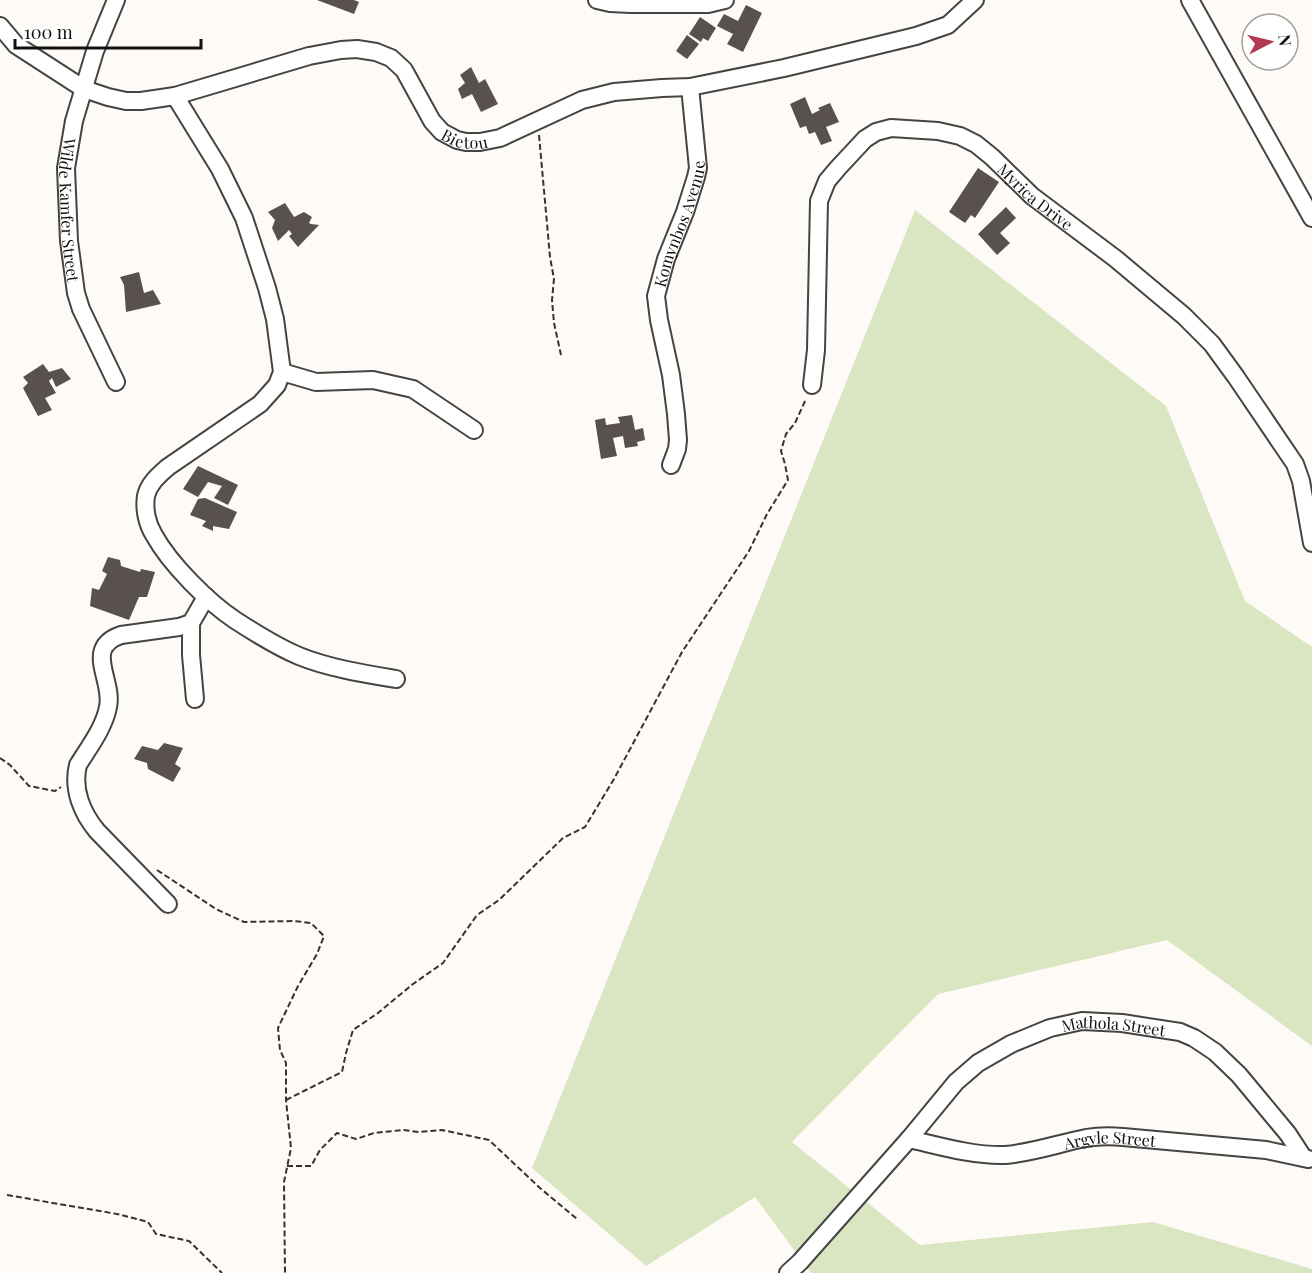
<svg xmlns="http://www.w3.org/2000/svg" width="1312" height="1273" font-family="'Playfair Display',serif">
<rect width="100%" height="100%" fill="#fefbf6"/>
<polygon fill="#dae5c2" points="915,210 1166,406 1245,601 1312,647 1312,1046 1167,940 938,994 792,1142 920,1245 1153,1222 1312,1269 1312,1273 811,1273 755,1197 646,1266 532,1168"/>
<g fill="#58514e">
<polygon points="317,0 354,0 359,2 354,14"/>
<polygon points="746,5 762,13 743,52 727,44 733,34 717,26 724,14 738,21"/>
<polygon points="700,17 716,28 708,41 703,38 701,42 689,34"/>
<polygon points="687,35 699,44 687,59 676,51"/>
<polygon points="471,67 479,83 485,79 498,104 481,112 472,94 462,99 458,89 465,83 460,75"/>
<polygon points="805,97 812,114 820,110 818,108 830,103 839,122 826,127 832,141 821,145 815,132 809,134 806,126 800,128 790,104"/>
<polygon points="978,168 999,182 975,218 971,215 965,223 949,212"/>
<polygon points="285,203 294,217 304,212 312,217 309,223 311,224 319,225 298,247 289,236 292,234 289,230 278,241 272,228 275,220 268,212"/>
<polygon points="1006,207 1016,218 1000,233 1010,243 997,255 978,234"/>
<polygon points="139,272 144,293 153,290 161,304 126,312 124,285 120,277"/>
<polygon points="43,364 49,372 62,368 71,379 56,387 52,378 49,381 56,393 45,398 52,410 38,416 23,388 28,383 23,377"/>
<polygon points="632,415 635,430 643,428 645,440 637,442 638,446 625,448 623,436 613,438 617,456 601,459 595,420 605,418 606,425 620,423 618,417"/>
<polygon points="198,466 238,485 228,505 214,498 222,486 208,482 198,497 183,489"/>
<polygon points="205,498 237,512 229,529 213,526 213,531 202,526 206,521 190,515 198,499"/>
<polygon points="108,557 120,560 121,566 140,572 141,569 155,572 147,597 139,597 129,620 90,606 92,588 99,590 107,574 102,571"/>
<polygon points="164,743 183,748 175,764 181,768 173,782 148,769 147,763 134,759 142,746 158,750"/>
</g>
<g fill="none" stroke-linecap="round" stroke-linejoin="round">
<defs>
<g id="minor">
<path id="s1" d="M116,0L95,51L74,121L66,168L69,241L76,293L81,309L116,382"/>
<polyline points="597,0 610,3 631,4 708,4 725,0"/>
<polyline points="1190,0 1312,218"/>
<path id="s2" d="M0,26L16,45L84,89L108,97L126,101H141L175,96L309,56L341,50L357,49L376,52L391,58L404,70L432,121L442,132L457,140L466,142H480L500,138L582,100L614,92L662,88L690,87L784,68L916,36L948,25L975,0"/>
<path d="M175,96L220,169L244,218L267,288L275,319L282,372L277,385L260,404L168,467C159,475 149,483 146,496C144,509 147,524 154,535C170,564 208,602 235,620C255,633 277,647 299,656C328,668 366,674 396,679"/>
<polyline points="282,372 316,382 373,380 413,389 474,430"/>
<path id="s3" d="M812,385L816,350L819,201L827,181L838,168L865,139L876,132L891,128L938,131L960,136L976,144L992,157L1032,196L1116,259L1184,316L1212,344L1236,377L1295,464L1301,481L1312,543"/>
<path id="s4" d="M671,465L677,449L678,440L676,414L671,375L659,320L656,296L666,259L685,212L696,177L698,168L690,87"/>
<polyline points="191,623 191,655 195,699"/>
<path d="M168,904L97,831C82,813 72,789 78,765C89,747 104,728 108,707C114,680 83,648 121,635L179,627L191,623L206,597"/>
<path id="s5" d="M909,1139C940,1146 973,1156 1005,1155C1031,1153 1060,1143 1086,1138C1098,1136 1111,1136 1123,1137L1266,1150L1308,1159"/>
<path id="s6" d="M788,1273L800,1262L909,1139L956,1082L978,1063L1011,1044L1050,1028L1082,1021L1122,1023L1180,1032L1194,1038L1215,1052L1239,1075L1288,1134L1303,1157"/>
</g>
</defs>
<use href="#minor" stroke="#444" stroke-width="20"/>
<g stroke="#333" stroke-width="2" stroke-dasharray="6 3" stroke-linecap="butt">
<polyline points="539,135 550,257 554,279 552,300 554,323 561,355"/>
<polyline points="0,758 10,765 29,786 55,791 61,787"/>
<polyline points="157,870 216,909 244,922 294,921 311,923 324,936 317,954 298,986 278,1028 280,1050 286,1063 286,1100 291,1148 284,1182 285,1273"/>
<polyline points="286,1100 342,1072 346,1053 353,1030 378,1013 413,984 443,963 477,915 499,900 563,838 585,827 614,779 682,652 749,551 767,514 788,480 785,464 781,451 786,434 795,423 806,399"/>
<polyline points="287,1166 311,1166 320,1150 337,1133 356,1139 374,1133 403,1130 419,1132 442,1130 489,1140 540,1188 577,1219"/>
<polyline points="7,1195 117,1214 148,1222 156,1234 189,1241 222,1273"/>
</g>
<use href="#minor" stroke="#fff" stroke-width="16"/>
</g>
<g text-anchor="middle" dominant-baseline="central" stroke-width="6" stroke-linejoin="round" paint-order="stroke">
<g font-size="16" fill="#111" stroke="#fff">
<text stroke="none"><textPath href="#s2" startOffset="538">Bietou</textPath></text>
<text stroke="none"><textPath href="#s3" startOffset="458">Myrica Drive</textPath></text>
<text stroke="none"><textPath href="#s1" startOffset="218">Wilde Kamfer Street</textPath></text>
<text stroke="none"><textPath href="#s4" startOffset="248">Komynbos Avenue</textPath></text>
<text stroke="none"><textPath href="#s6" startOffset="428">Mathola Street</textPath></text>
<text stroke="none"><textPath href="#s5" startOffset="204">Argyle Street</textPath></text>
</g>
</g>
<g transform="translate(1270 42) rotate(83)"><circle r="28" fill="#ffffff" stroke="#a0a0a0" stroke-width="1.5"/>
<path d="M0-4.5L10 22L0 15L-10 22Z" fill="#b03953"/>
<text y="-9" font-size="16" font-weight="bold" text-anchor="middle" fill="#111111">N</text>
</g>
<path d="M15 39v9h186v-9" fill="none" stroke="#111111" stroke-width="3"/>
<text x="24" y="39" font-size="18" fill="#111111" stroke="#ffffff" stroke-width="4.5" paint-order="stroke">100 m</text>
</svg>
